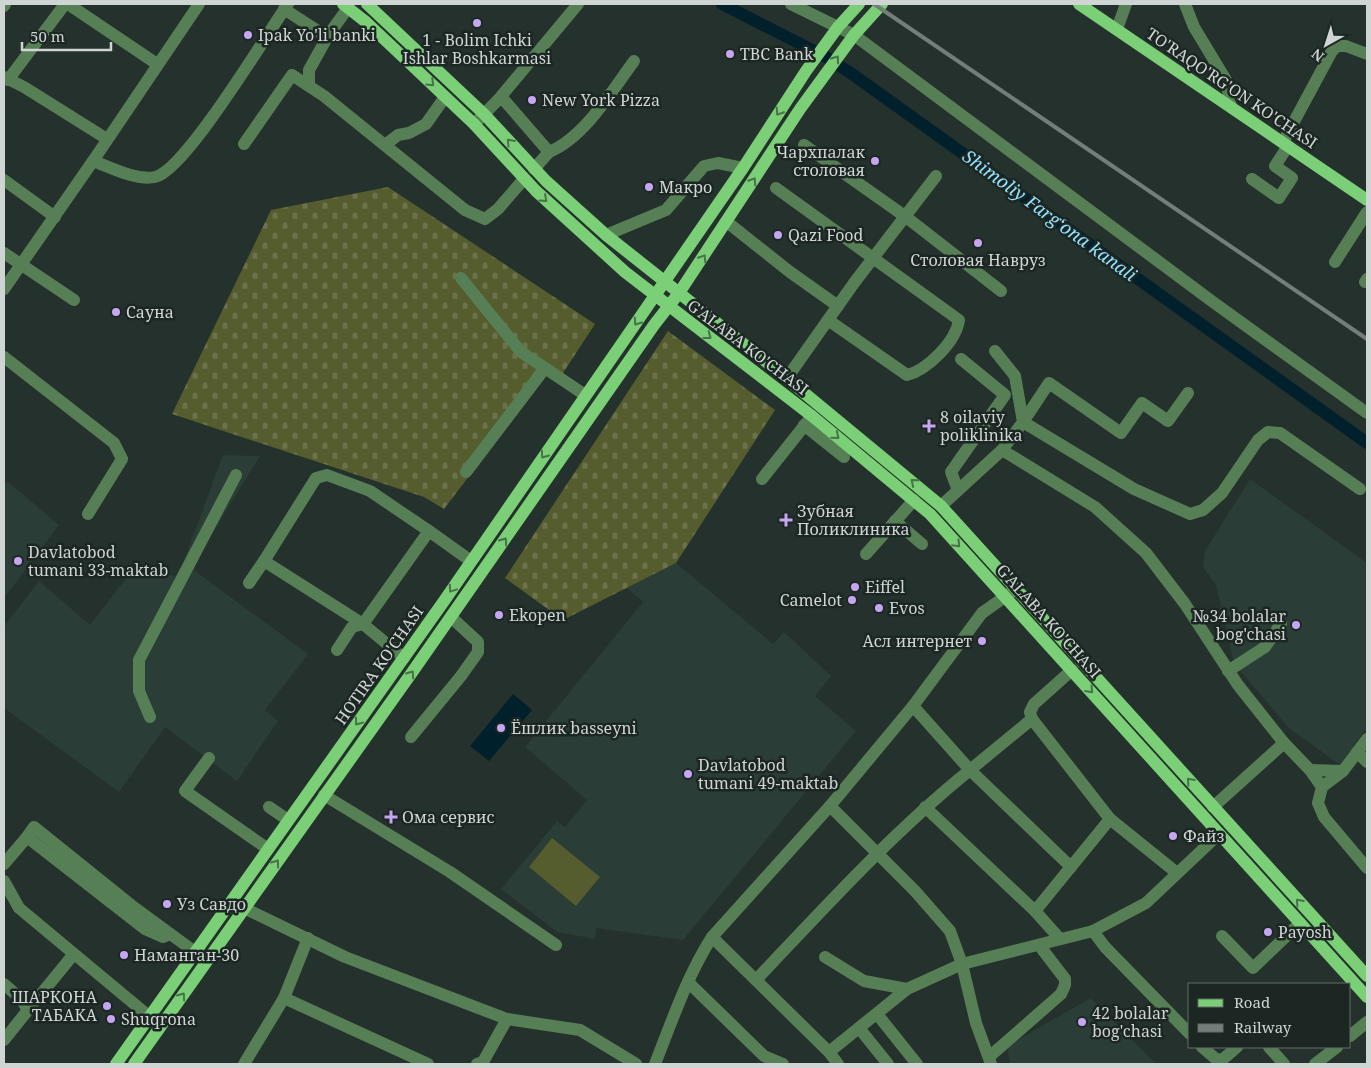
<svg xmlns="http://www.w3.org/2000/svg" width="1371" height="1068" font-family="'Noto Serif',serif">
<defs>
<pattern id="cemetery-stones" width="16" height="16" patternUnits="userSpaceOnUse" patternTransform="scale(1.25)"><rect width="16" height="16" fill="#555c2d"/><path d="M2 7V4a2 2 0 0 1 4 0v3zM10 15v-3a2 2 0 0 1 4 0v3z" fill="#6c724b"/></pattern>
</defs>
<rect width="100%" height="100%" fill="#25312c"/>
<g fill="#2a3d36">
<polygon points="223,455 260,456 191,568 308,654 265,710 278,721 237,781 165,727 119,792 4,708 4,626 39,581 90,625 137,564 178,577"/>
<polygon points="1250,479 1367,563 1367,727 1340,765 1289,728 1234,664 1216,585 1203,567 1205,551"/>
<polygon points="7,481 59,525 4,598 4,486"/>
<polygon points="676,563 773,644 784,632 831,676 815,696 856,731 683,940 596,928 595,939 557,932 501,889 557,821 565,827 587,800 525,747 643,602 627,588"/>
<polygon points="1091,998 1156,1064 1010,1064 1007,1046"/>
</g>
<polygon fill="#555c2d" points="552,838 600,877 576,906 529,867"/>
<g fill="url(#cemetery-stones)">
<polygon points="388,187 595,324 561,376 549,371 444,509 424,497 172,414 271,210"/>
<polygon points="668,331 775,410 676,563 563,620 505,578"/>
</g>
<polygon fill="#00202b" points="513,694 532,710 489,761 470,746"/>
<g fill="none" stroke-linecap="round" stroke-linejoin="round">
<polyline stroke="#00202b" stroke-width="12" points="722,4 826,57 852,74 1367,443"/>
<g stroke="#577f55" stroke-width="12">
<polyline points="68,4 157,64"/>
<polyline points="791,4 854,35 1213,302 1367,413"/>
<polyline points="1185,4 1194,27 1226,80 1231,107"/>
<polyline points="4,6 5,4"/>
<polyline points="284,9 321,33 329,34 348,8"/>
<polyline points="1117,29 1126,4"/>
<polyline points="4,77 24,87 107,139"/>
<polyline points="8,80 65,4"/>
<polyline points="309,86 309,70 329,34"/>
<polyline points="498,100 578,4"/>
<polyline points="474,124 498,100 504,100 549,152 534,169"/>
<polyline points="1283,142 1332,51 1337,46 1346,46 1367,54"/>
<polyline points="244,144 292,75 324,96 465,210 485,219 498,209 524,179"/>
<polyline points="385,145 398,135 409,133 426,124 445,97"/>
<polyline points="804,145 906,217 1001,291"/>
<path d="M549,152C584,138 612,91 634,61"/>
<polyline points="93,161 199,4"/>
<polyline points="1252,179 1279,198 1292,178 1275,166 1288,146"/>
<polyline points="4,180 55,217"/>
<path d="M776,188L959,320C956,342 927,370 907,375L828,320"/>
<polyline points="727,222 790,272 838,306"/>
<polyline points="606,235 666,210 704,166 718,163 743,168"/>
<polyline points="4,253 74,300"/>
<polyline points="1335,262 1367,212"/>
<polyline points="461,278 521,352 545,368"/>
<polyline points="1365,282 1367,279"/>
<path d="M4,289L93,161C110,167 136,181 155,177C185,171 266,35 288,4"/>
<polyline points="4,357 114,443 122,459 88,514"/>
<polyline points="787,378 854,283 936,176"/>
<polyline points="1188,393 1168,421 1142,403 1121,433 1049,383 1023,422 1134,489 1190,514 1203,510 1222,493 1258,440 1268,432 1280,433 1360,489"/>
<polyline points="804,425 844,457"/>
<polyline points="1002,450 1095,507 1146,553 1185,604 1238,685 1284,743 1310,770 1322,787 1318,803 1324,817 1367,868"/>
<polyline points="466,472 545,368 585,395"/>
<polyline points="762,479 812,416"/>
<polyline points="958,490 951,472 1005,395 961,359"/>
<polyline points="941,506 1002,450 1023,422 1015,376 995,351"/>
<polyline points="895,521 922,544"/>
<polyline points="866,554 914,500"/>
<polyline points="264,561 316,478 327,475 370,491 429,531"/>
<polyline points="249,583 264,561 363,624 352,627 337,650"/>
<polyline points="404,658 363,624 429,531 471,561"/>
<polyline points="1072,670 1034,704 1030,712 1032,719 1110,819"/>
<polyline points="1228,671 1265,647 1281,624"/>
<polyline points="150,717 139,691 139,660 236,475"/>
<polyline points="1032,719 970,770 1071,867"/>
<polyline points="411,737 461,676 478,652 478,642 451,617"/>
<polyline points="1357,752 1367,762"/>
<polyline points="209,758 185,791 268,849"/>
<polyline points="1310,770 1343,771 1367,739"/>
<polyline points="1322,787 1343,771"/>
<polyline points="324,795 450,872 556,945"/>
<polyline points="830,806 915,891 950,931 962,964 976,1023 991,1064"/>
<polyline points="269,807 288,820"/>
<polyline points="925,807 1035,911 1060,939"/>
<polyline points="1213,807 1284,743"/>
<polyline points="27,837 34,827 131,905 195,952"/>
<polyline points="4,864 27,837 145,929 163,937 170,934"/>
<polyline points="4,881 19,908 150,1017"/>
<polyline points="244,908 345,957 507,1019 580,1030 636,1064"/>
<polyline points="1035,911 1110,819 1177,873"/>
<polyline points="1093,931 1105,947 1190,1034"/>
<polyline points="1222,936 1253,968 1300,923"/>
<polyline points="712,937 829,1052 838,1064"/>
<polyline points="308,938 284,998 428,1064"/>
<polyline points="825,957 864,981 907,989"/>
<path d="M756,980C825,907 892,833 970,770L913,706"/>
<polyline points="688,982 764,1056 783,1064"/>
<polyline points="4,984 21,999 28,1010 4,1040"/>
<polyline points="28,1010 73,955"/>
<polyline points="877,1014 917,1064"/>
<polyline points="859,1028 888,1064"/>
<polyline points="1350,1036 1367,1022"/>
<polyline points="1202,1047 1216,1059 1222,1060 1237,1047"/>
<polyline points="1269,1047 1284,1064"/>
<polyline points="829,1052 907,989 962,964 1093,931 1146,903 1219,834"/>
<polyline points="989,1057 1061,994 1065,985 1065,979 1039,945"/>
<polyline points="244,1064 284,998"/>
<polyline points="477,1064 483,1062 507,1019"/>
<path d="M655,1064C672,1021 687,976 712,937L830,806L913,706L982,613L1013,591"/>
<polyline points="1315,1064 1337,1047"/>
</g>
<g stroke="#7bcf77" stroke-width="12">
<polyline points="343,4 366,22 474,124 536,191 625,272 812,416 930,514 1367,997"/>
<polyline points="367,4 484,114 546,181 606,235 774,368 941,506 1367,976"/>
<polyline points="1079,4 1367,200"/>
<polyline points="116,1064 444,601 743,168 806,71 838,27 859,4"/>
<polyline points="134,1064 413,671 654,325 679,293 800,109 854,35 882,4"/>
</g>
<polyline stroke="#747d79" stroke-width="4" points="874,4 1367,339"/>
</g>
<defs><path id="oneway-chevron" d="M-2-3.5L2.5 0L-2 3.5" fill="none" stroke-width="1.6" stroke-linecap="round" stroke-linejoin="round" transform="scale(1.25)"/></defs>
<g stroke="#477349">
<use href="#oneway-chevron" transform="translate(836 59) rotate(-54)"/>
<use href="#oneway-chevron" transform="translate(431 83) rotate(44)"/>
<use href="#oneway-chevron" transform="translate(779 112) rotate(123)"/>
<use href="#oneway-chevron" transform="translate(510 142) rotate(-132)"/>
<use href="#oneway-chevron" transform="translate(753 181) rotate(-57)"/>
<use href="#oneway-chevron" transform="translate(544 199) rotate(42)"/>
<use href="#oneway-chevron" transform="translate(703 258) rotate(-57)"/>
<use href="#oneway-chevron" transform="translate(637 322) rotate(125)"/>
<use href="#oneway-chevron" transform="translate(708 336) rotate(37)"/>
<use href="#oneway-chevron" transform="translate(836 436) rotate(39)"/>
<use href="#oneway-chevron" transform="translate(544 455) rotate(125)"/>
<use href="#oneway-chevron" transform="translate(914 482) rotate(-141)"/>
<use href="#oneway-chevron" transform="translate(504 541) rotate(-55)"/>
<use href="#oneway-chevron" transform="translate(957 544) rotate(47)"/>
<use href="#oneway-chevron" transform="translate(452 589) rotate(124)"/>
<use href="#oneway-chevron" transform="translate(411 674) rotate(-55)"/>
<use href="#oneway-chevron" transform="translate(1090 690) rotate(48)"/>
<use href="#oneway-chevron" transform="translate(358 722) rotate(126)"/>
<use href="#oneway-chevron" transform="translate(1190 781) rotate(-132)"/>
<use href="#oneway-chevron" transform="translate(276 863) rotate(-54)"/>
<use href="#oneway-chevron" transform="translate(1299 902) rotate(-132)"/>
<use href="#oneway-chevron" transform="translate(182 996) rotate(-55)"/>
</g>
<g fill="#c6a6f0" stroke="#1c2723" stroke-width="2">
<circle cx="477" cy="23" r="5"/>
<circle cx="248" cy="35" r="5"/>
<circle cx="730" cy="54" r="5"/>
<circle cx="532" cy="100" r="5"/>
<circle cx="875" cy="161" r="5"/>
<circle cx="649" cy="187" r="5"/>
<circle cx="778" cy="235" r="5"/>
<circle cx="978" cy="243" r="5"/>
<circle cx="116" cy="312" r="5"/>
<path d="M926.5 418.5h5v5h5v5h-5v5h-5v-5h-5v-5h5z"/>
<path d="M783.5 512.5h5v5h5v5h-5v5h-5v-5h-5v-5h5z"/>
<circle cx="18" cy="561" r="5"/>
<circle cx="855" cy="587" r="5"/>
<circle cx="852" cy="600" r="5"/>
<circle cx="879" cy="608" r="5"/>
<circle cx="499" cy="615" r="5"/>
<circle cx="1296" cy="625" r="5"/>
<circle cx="982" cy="641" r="5"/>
<circle cx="501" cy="728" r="5"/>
<circle cx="688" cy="774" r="5"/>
<path d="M388.5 809.5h5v5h5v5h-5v5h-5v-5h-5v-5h5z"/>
<circle cx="1173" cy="836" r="5"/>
<circle cx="167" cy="904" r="5"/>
<circle cx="1268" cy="932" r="5"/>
<circle cx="124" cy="955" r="5"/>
<circle cx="107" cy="1006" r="5"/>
<circle cx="111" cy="1019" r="5"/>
<circle cx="1082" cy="1022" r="5"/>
</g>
<g text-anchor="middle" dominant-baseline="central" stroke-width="5" stroke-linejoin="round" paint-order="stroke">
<g font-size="16" fill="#ced5d2" stroke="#1c2723" text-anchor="start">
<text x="258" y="35">Ipak Yo'li banki</text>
<text x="477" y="40" text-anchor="middle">1 - Bolim Ichki<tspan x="477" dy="18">Ishlar Boshkarmasi</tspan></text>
<text x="740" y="54">TBC Bank</text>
<text x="542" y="100">New York Pizza</text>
<text x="865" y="152" text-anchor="end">Чархпалак<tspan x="865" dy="18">столовая</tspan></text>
<text x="659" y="187">Макро</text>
<text x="788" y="235">Qazi Food</text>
<text x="978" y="260" text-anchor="middle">Столовая Навруз</text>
<text x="126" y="312">Сауна</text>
<text x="940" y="417">8 oilaviy<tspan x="940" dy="18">poliklinika</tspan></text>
<text x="797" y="511">Зубная<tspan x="797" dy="18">Поликлиника</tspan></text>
<text x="28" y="552">Davlatobod<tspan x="28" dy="18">tumani 33-maktab</tspan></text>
<text x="865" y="587">Eiffel</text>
<text x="842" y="600" text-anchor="end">Camelot</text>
<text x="889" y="608">Evos</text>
<text x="509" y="615">Ekopen</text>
<text x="1286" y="616" text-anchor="end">№34 bolalar<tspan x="1286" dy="18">bog'chasi</tspan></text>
<text x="972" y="641" text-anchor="end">Асл интернет</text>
<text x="511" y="728">Ёшлик basseyni</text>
<text x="698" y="765">Davlatobod<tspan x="698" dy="18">tumani 49-maktab</tspan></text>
<text x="402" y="817">Ома сервис</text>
<text x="1183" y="836">Файз</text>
<text x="177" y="904">Уз Савдо</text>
<text x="1278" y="932">Payosh</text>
<text x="134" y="955">Наманган-30</text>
<text x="97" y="997" text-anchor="end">ШАРКОНА<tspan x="97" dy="18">ТАБАКА</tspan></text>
<text x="1092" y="1013">42 bolalar<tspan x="1092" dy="18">bog'chasi</tspan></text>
<text x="121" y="1019">Shuqrona</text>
</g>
<g font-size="16" fill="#ced5d2" stroke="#1c2723">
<text transform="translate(1232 88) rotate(34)">TO'RAQO'RG'ON KO'CHASI</text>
<text transform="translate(748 347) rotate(37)">G'ALABA KO'CHASI</text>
<text transform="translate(1049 621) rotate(48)">G'ALABA KO'CHASI</text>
<text transform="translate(379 665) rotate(-55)">HOTIRA KO'CHASI</text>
</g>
<g font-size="18" font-style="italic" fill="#94e1fe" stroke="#1c2723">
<text transform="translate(1050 215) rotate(36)">Shimoliy Fargʻona kanali</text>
</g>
</g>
<rect width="1371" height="1068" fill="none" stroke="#ced5d2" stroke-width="10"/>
<rect x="1188" y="983" width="162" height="65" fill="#1c2723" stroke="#636d69"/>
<rect x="1198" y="999" width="25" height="8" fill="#7bcf77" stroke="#636d69"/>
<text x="1234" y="1008" font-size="15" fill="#ced5d2">Road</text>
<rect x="1198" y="1024" width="25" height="8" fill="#747d79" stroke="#636d69"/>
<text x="1234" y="1033" font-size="15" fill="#ced5d2">Railway</text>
<g transform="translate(1326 45) rotate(219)" stroke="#1c2723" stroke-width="4" paint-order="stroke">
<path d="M0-4L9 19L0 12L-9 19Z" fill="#ced5d2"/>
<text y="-8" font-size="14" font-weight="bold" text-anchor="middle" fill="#ced5d2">N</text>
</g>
<path d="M22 42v8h89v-8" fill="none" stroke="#ced5d2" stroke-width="2.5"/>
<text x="30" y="42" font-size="15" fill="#ced5d2" stroke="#1c2723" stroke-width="4" paint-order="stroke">50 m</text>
</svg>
